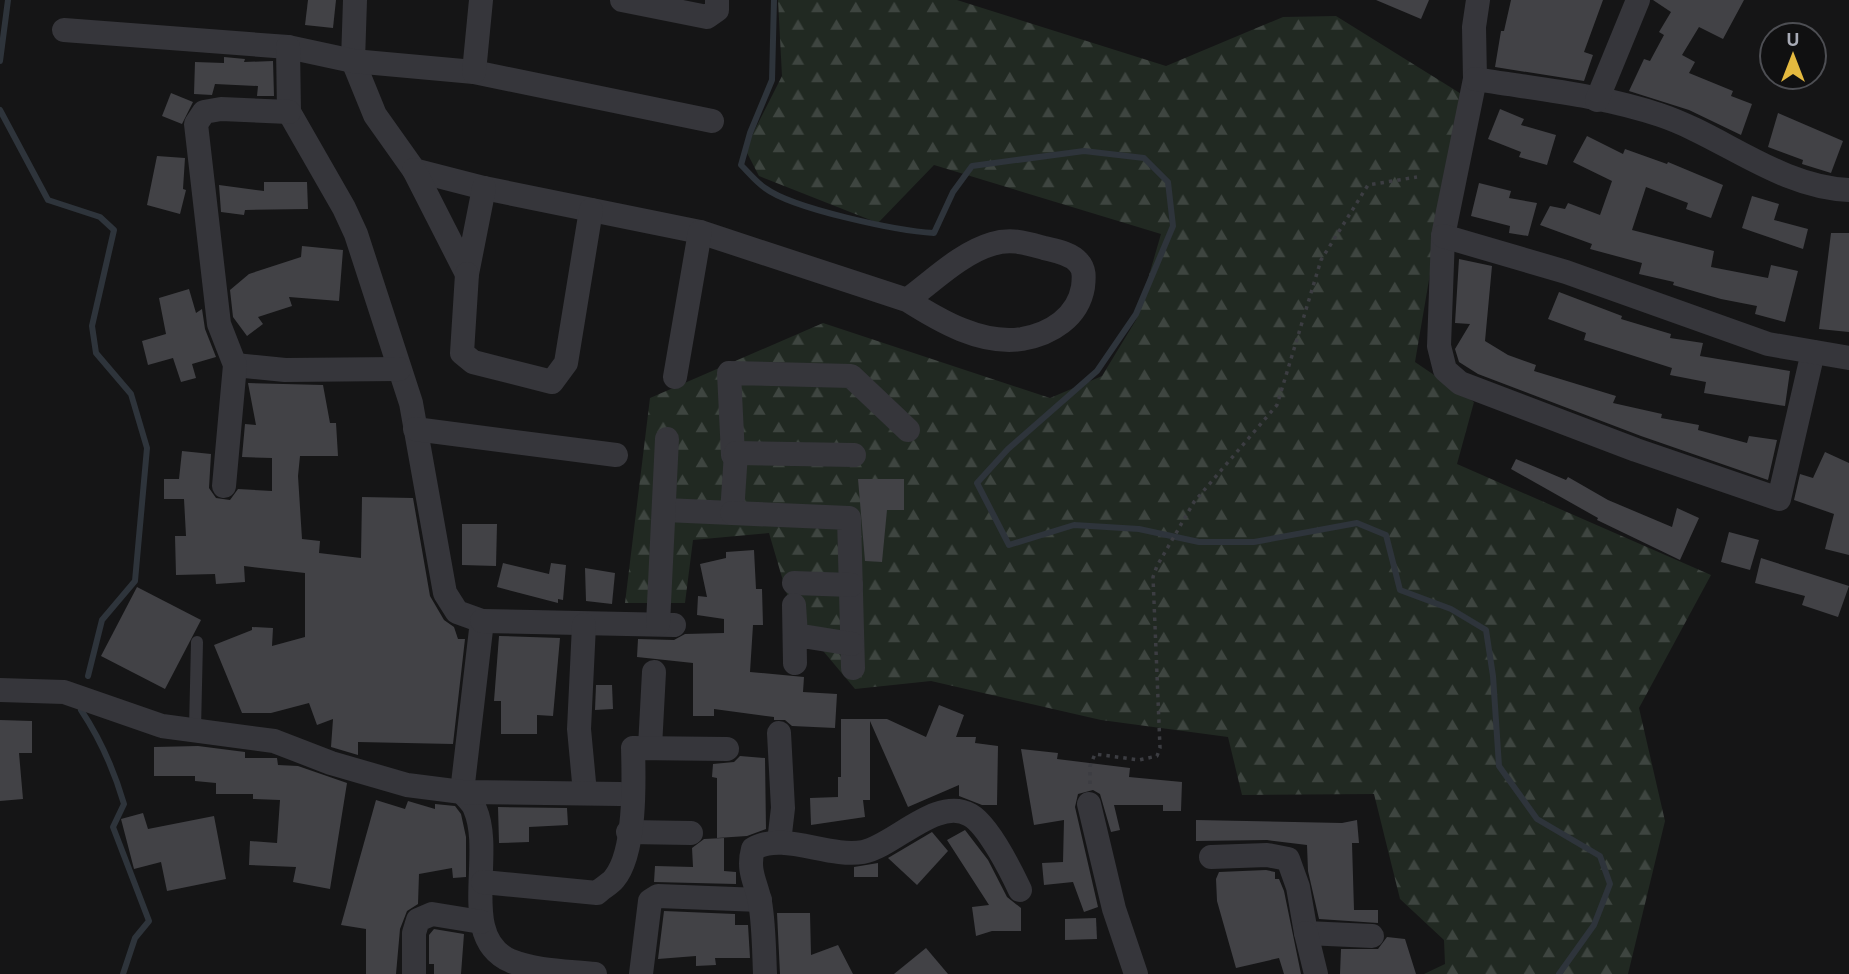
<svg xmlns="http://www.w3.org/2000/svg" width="1849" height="974" font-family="Ubuntu,sans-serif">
<defs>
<pattern id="forest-firs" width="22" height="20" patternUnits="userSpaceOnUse" patternTransform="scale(1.75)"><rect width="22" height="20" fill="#212922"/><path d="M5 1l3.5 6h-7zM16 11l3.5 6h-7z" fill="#3e4540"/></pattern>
</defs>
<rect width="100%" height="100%" fill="#151516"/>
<polygon fill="url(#forest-firs)" points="778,0 957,0 1166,66 1283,17 1336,16 1471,100 1445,186 1415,362 1474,402 1457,464 1711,575 1639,708 1665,821 1628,974 1424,974 1445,964 1444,940 1400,899 1374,794 1242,795 1228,737 1101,720 931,681 855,689 793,615 769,533 693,540 685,603 625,603 650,398 823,323 1050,398 1102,376 1136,320 1161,234 934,165 878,223 759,176 745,149 782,76"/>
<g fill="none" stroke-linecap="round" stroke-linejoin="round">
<g stroke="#2e343b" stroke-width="6">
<path d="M774,0L772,80L750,133L741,165C749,173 756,182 765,188C793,209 898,231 934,233L953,192L972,166L1084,151L1144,158L1168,182L1173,226L1136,314L1097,371L1008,449L977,483L1009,545L1074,525L1139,529L1199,542H1254L1357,523L1386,535L1400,590L1451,609L1486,630L1493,676L1499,766L1537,819L1600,856L1610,884L1594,925L1559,974"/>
<polyline points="0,61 8,0"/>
<polyline points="0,110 48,200 100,217 114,230 92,326 96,353 131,394 147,448 135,581 102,620 88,676"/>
<path d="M81,710C101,740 114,770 124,804L113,827L149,921L135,938L123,974"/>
</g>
</g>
<g fill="#424246">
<polygon points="308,0 336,0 333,28 305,25"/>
<polygon points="1376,0 1429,0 1421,19"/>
<polygon points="1511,0 1603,0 1584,52 1593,55 1584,81 1495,67 1501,31 1504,31"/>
<polygon points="1653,0 1744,0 1723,39 1699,27 1682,55 1695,62 1689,73 1733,91 1731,96 1752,104 1741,135 1689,110 1629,91 1644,59 1650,61 1664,35 1659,32 1671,12"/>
<polygon points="224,57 245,59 244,62 273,61 274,96 257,96 258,86 215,84 212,95 194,94 195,62 224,63"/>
<polygon points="171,93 193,102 182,124 162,116"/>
<polygon points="1500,109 1524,119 1521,125 1556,135 1547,165 1519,157 1521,152 1488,139"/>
<polygon points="1778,113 1843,141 1831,173 1802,164 1803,160 1768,147"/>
<polygon points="1587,136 1623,154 1625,149 1667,164 1668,162 1723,185 1711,218 1686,209 1688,203 1646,187 1632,230 1714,251 1711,267 1768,278 1771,265 1798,271 1785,322 1755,314 1757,306 1721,299 1673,285 1674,282 1639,274 1642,263 1590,249 1592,244 1540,225 1550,206 1565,209 1568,203 1600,215 1612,181 1573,162"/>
<polygon points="157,156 185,158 183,189 186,190 180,214 147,205"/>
<polygon points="264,182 307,182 308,209 245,210 244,215 221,212 219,185 264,191"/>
<polygon points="1479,183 1511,191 1509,198 1537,203 1528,236 1509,233 1510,226 1471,216"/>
<polygon points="1752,196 1779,204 1774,220 1808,229 1803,249 1742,228"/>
<polygon points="1831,233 1849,233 1849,332 1819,329"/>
<polygon points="302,246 343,250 339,301 289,297 292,306 258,317 263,324 247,336 233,317 230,290 249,274 301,257"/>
<polygon points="1459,259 1492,266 1485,341 1508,355 1536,365 1534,371 1616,396 1613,403 1662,414 1661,418 1699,425 1698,430 1747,443 1749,436 1777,440 1768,480 1641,436 1478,374 1459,362 1455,349 1470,324 1455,323"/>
<polygon points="189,289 196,313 202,309 205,329 216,357 192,364 196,378 181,382 173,358 148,365 142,341 166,334 159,298"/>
<polygon points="1559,292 1622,316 1621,319 1671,334 1670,338 1703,343 1700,356 1790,371 1785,406 1704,393 1706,382 1670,375 1672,368 1584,340 1586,333 1548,319"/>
<polygon points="248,383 323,385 330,423 336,423 338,456 300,456 298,476 302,539 320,541 319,553 361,558 362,497 413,498 430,596 444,620 454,627 458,639 465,639 453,744 358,742 358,755 331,747 333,719 317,725 309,703 271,713 242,713 214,645 252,630 252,627 273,628 272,646 305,637 305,573 244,566 245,582 216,584 215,574 176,575 175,536 186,536 184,499 164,499 164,479 179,479 182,451 211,454 209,488 216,498 230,500 238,489 272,491 272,458 242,457 245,424 256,425"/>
<polygon points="1825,452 1849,463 1849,555 1825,549 1834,514 1794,500 1800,474 1813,478"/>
<polygon points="1516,459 1566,480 1568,477 1608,500 1672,527 1677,508 1699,518 1680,560 1597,520 1598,518 1511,469"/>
<polygon points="858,479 904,479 904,510 887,510 882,562 865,561"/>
<polygon points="462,524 497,524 496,566 462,565"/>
<polygon points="1729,532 1759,540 1750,570 1721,562"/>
<polygon points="754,550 756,589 762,589 763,625 753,625 750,672 804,677 803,692 837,694 835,728 792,726 785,720 774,720 774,717 714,709 714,716 693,716 693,663 637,657 638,639 674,640 685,634 724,633 724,619 697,615 698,596 707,597 700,564 726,558 726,552"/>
<polygon points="1761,558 1849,586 1838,617 1802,605 1805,596 1755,583"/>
<polygon points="503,563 549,574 551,563 566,565 563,600 558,599 558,603 497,587"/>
<polygon points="585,568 615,573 612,604 586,601"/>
<polygon points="137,587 201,620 165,689 101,656"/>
<polygon points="499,636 560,638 553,716 537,715 537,734 501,734 501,701 494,701"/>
<polygon points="596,685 612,685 613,709 595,710"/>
<polygon points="939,705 964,715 956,737 976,737 975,743 998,746 997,805 982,805 959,796 959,785 908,807 870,721 870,800 863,800 865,817 811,825 810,798 838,797 838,777 841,777 841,719 887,719 926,737"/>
<polygon points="0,720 32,721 32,753 19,753 23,799 0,801"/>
<polygon points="198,746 245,752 245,758 277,758 278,765 298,766 347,783 330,889 293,882 296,867 249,865 250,841 277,843 280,800 253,799 253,794 216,794 216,783 195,781 195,776 154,776 154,747"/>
<polygon points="1021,749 1058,753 1057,759 1130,768 1129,777 1182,782 1181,811 1163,811 1163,805 1114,805 1120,830 1111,832 1100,794 1093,790 1078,794 1075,807 1098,907 1084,912 1073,882 1044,885 1042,863 1063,862 1064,820 1034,825"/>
<polygon points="740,756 765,758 766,829 747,836 717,838 717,778 712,777 713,764 734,762"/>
<polygon points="376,800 405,809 408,801 435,809 435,804 455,806 461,814 466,837 466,877 453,878 452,868 419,874 418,904 407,911 400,929 396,974 366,974 366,929 341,925"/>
<polygon points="498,807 567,808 568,825 529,827 529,842 499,843"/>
<polygon points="143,813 148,829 214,816 226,879 167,891 161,862 134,869 121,819"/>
<polygon points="1196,820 1342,823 1357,820 1359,843 1352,843 1354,910 1378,910 1378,923 1319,919 1308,871 1307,845 1267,840 1196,841"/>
<polygon points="965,830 988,860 1007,897 1021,908 1021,931 992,931 976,936 972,907 989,905 947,840"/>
<polygon points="932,832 948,851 917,885 888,858"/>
<polygon points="724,838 724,871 736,872 736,884 654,882 655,866 693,867 692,848 704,839"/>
<polygon points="878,863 878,877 854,877 854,867"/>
<polygon points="1266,870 1275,872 1275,879 1279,879 1284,891 1301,974 1284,974 1279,958 1236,968 1217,901 1216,879 1219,872"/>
<polygon points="664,911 735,914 735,925 748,925 750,958 715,958 716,965 696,966 696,956 658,959"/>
<polygon points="777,913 810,913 811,955 838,945 853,974 780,974"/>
<polygon points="1096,918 1097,939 1065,940 1065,919"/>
<polygon points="434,929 464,934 461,974 434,974 434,964 429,964 429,935"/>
<polygon points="1387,937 1405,939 1416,974 1340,974 1341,949 1378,949"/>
<polygon points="926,948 948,974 894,974"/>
</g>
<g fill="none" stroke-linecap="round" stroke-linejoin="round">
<polyline stroke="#3c3d42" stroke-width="3.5" stroke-dasharray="3.5 5" stroke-linecap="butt" points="1090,784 1090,766 1095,754 1139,760 1157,756 1160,748 1153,577 1157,566 1194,502 1277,405 1321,260 1368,185 1417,177"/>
<polyline stroke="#36363b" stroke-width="12" points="195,729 197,642"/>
<g stroke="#36363b" stroke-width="24">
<path d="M355,0L353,61L375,115L414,170L484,188L700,232L907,300C933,281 961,253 992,244C1011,238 1026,243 1044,248C1056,251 1070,253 1078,262C1085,269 1084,278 1083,287C1078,317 1051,334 1022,339C981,345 940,321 907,300"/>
<polyline points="622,0 707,17 717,10 717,0"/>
<polyline points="1478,0 1474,27 1475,79 1443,236 1439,346 1445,370 1460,383 1636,450 1779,499 1813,352"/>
<polyline points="64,30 288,47 353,61 474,72 712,121"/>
<path d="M288,47L289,112L344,208L356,234L411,403L445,593L457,612L482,621L462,792C466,797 473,803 475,809C495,855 457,938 511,961C536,971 568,971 595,974"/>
<polyline points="474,72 481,0"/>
<path d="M1475,79C1536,89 1601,95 1660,115C1723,136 1779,187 1849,190"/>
<polyline points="1597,100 1638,0"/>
<polyline points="414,170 467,274 484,188"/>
<polyline points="1443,236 1566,272 1768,344 1849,358"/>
<polyline points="467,274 462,353 473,362 552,382 566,363 591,210"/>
<polyline points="235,365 285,370 399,369"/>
<polyline points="675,377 700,232"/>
<polyline points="415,429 616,455"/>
<polyline points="733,455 729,373 851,376 908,430"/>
<polyline points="224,486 235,365 219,324 196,124 204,112 221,109 289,112"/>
<polyline points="665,510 732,513 736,453 854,455"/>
<polyline points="732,513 849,518 853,668"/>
<polyline points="794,583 851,585"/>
<polyline points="482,621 674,625"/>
<polyline points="658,624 667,439"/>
<polyline points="584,625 579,729 585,793"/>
<polyline points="795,663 794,605 796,635 852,644"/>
<polyline points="0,690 64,692 162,726 274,741 331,763 407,785 462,792 620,794"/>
<polyline points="779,733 783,808 779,842"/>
<polyline points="650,747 654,672"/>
<polyline points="1089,804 1114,909 1136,974"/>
<polyline points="628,832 691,833"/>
<polyline points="1211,857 1267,855 1288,859 1298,887 1306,933 1372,936"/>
<path d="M483,882L597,893C602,888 610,884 614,879C636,853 634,781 633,748L727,749"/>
<polyline points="1306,933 1316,974"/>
<polyline points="414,974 414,933 418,920 432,914 481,922"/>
<polyline points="641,974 650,901 658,896 760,900"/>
<path d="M765,974C764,950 764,925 760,902C756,882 747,871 753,849C782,831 828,858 863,852C894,846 937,796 970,815C988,825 1011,871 1020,890"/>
</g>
</g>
<g transform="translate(1793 56)"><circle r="33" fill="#101011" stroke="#4d4e53" stroke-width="2"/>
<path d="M0-5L12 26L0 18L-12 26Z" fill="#e4b93f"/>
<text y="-10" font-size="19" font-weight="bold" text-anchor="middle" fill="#a8abb6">U</text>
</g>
</svg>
